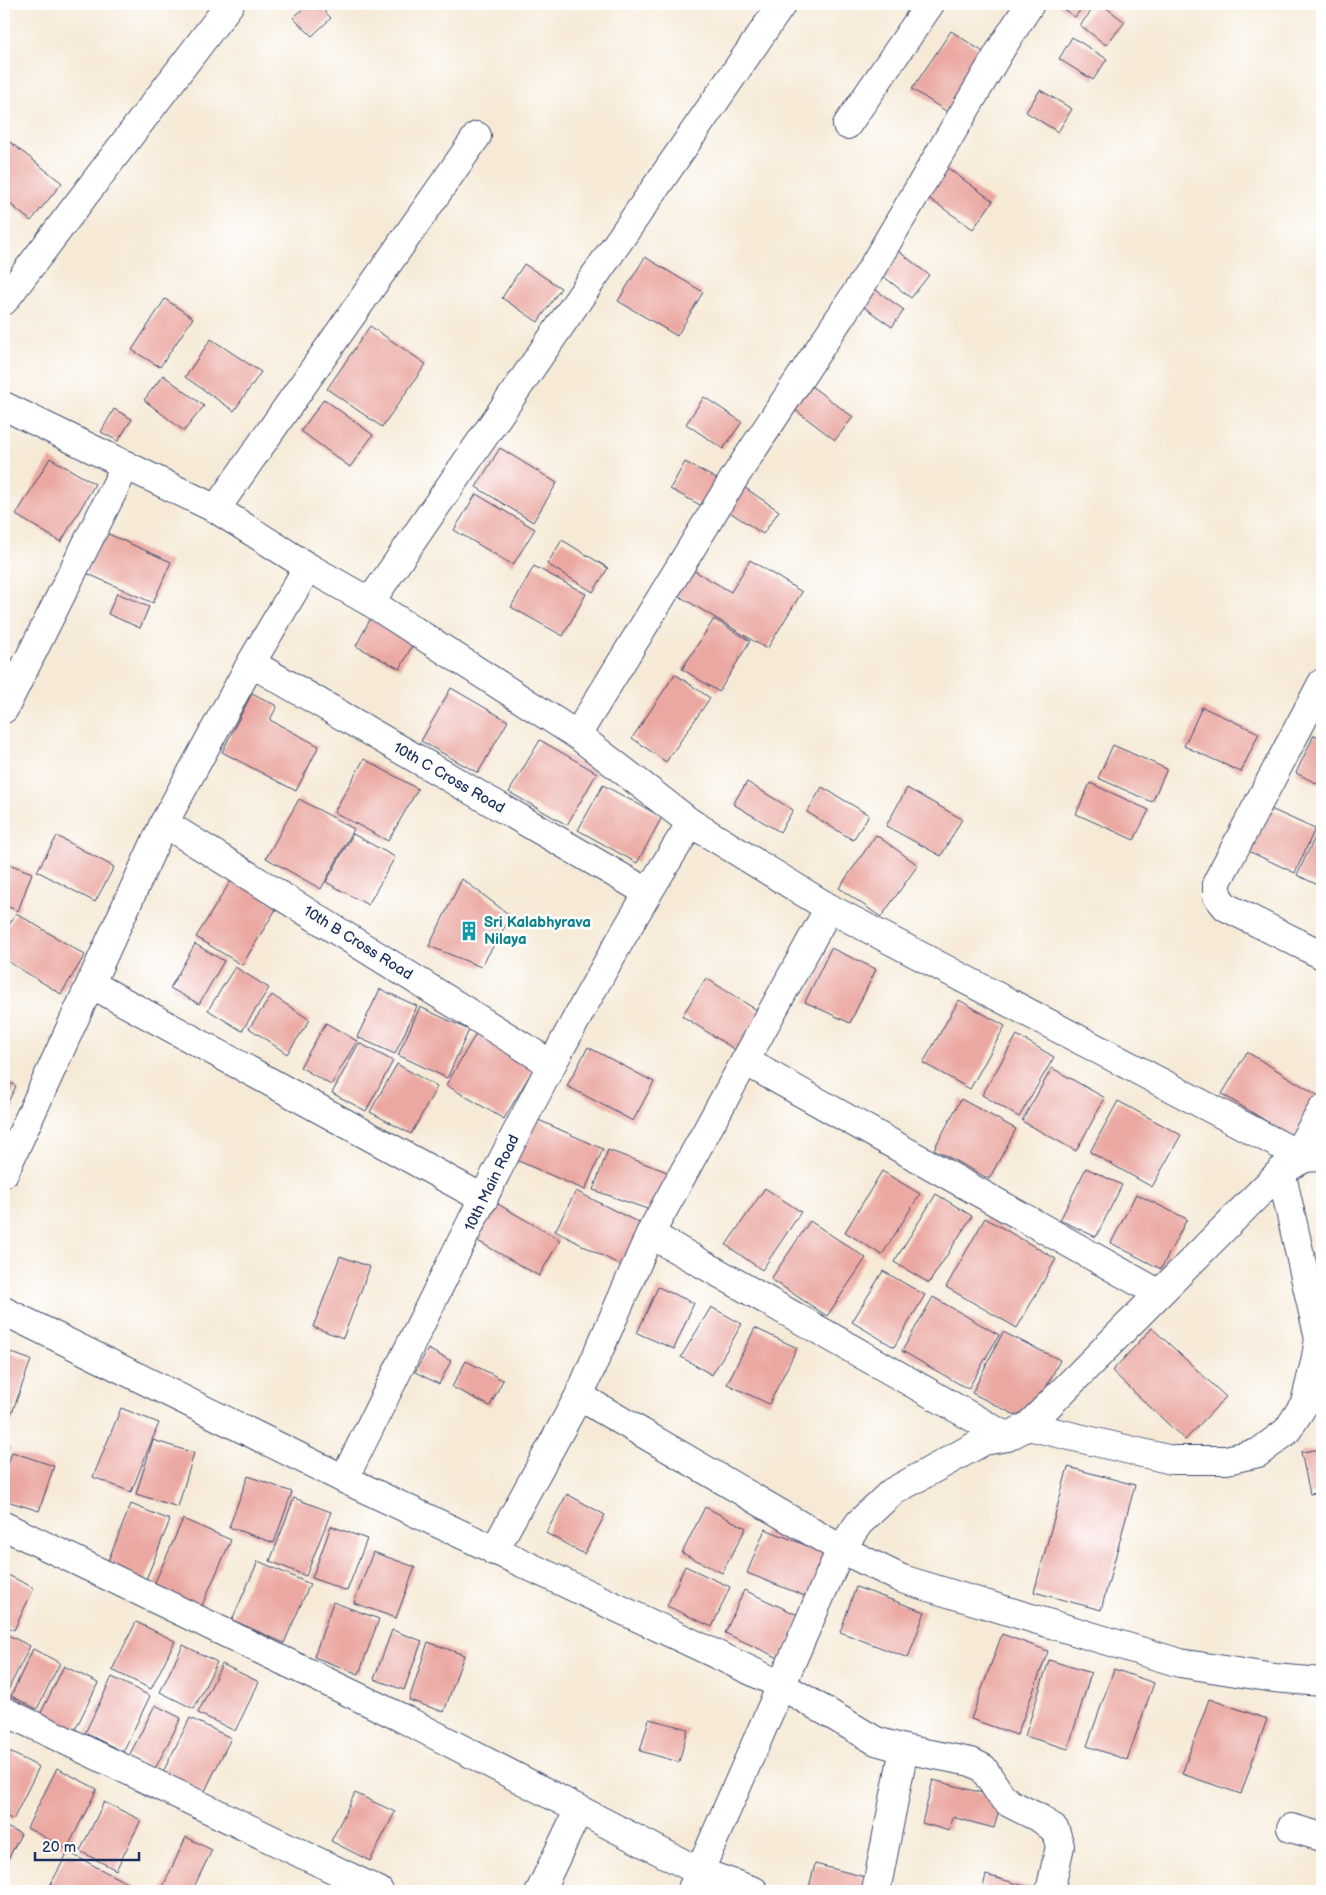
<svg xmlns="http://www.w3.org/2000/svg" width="1326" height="1895" font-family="'Balsamiq Sans',sans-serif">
<rect width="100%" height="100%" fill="#fff"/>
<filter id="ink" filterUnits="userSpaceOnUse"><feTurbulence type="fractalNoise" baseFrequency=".02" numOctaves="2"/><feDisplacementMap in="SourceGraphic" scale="10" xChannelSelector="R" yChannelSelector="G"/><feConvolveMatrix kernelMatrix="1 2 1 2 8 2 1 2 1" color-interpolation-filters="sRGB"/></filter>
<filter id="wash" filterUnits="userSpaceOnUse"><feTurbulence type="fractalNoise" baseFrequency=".0096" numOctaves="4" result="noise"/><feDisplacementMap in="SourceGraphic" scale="20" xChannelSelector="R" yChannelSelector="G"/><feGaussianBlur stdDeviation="1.12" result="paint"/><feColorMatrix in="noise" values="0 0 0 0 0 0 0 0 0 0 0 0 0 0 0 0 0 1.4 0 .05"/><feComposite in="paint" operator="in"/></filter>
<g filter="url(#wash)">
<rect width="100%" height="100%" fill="#f6ead7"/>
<g id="blocks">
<g fill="#eba8a2">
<polygon points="308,4 317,4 331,18 312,36 293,18"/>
<polygon points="1056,4 1085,4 1075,17"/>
<polygon points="1097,4 1101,4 1125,22 1106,45 1080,25"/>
<polygon points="951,31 994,59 955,117 912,89"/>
<polygon points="1072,37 1107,59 1093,80 1059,59"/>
<polygon points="1040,90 1072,109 1058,132 1026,112"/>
<polygon points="10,142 62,183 31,221 4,199 4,150"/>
<polygon points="942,164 993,201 973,229 921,193"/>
<polygon points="892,246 929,275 911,298 874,269"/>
<polygon points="645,257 703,292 677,336 618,301"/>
<polygon points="524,264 561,288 538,322 502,298"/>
<polygon points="866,283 904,310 892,327 854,300"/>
<polygon points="165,299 193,318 160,367 132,350"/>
<polygon points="370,326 426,364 382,427 327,389"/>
<polygon points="211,339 261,372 234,411 185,377"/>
<polygon points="163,375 204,406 184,431 144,400"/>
<polygon points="803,380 853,417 835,440 786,403"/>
<polygon points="704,397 742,422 723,449 686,424"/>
<polygon points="324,399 373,435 350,467 301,431"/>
<polygon points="114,409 132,419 118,441 101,432"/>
<polygon points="500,448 557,483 533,522 476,487"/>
<polygon points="50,458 95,484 61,542 16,515"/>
<polygon points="685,462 717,479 702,506 670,489"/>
<polygon points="735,481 779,511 763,534 719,505"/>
<polygon points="476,494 535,529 513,565 454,530"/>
<polygon points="104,532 171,562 153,603 86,573"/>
<polygon points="562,540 608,568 593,592 547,564"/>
<polygon points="750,560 802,592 767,649 669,590 684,565 731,592"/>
<polygon points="534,566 586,594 563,636 511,607"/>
<polygon points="117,593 149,607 140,628 108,614"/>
<polygon points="374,612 417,636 400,669 356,646"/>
<polygon points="714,619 750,641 719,692 682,669"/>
<polygon points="675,674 710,698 666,762 632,738"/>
<polygon points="451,688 508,721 478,773 421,741"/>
<polygon points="252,693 277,706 270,720 319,746 296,791 222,752"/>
<polygon points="1202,707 1259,733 1241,772 1184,746"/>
<polygon points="1314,735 1322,738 1322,786 1296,773"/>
<polygon points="540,740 597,773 567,825 509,792"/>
<polygon points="1113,745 1167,769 1152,802 1098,778"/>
<polygon points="364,759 418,789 388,841 334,812"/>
<polygon points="747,782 793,810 780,832 733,804"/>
<polygon points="1090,783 1149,810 1134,840 1076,814"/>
<polygon points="603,785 662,817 637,863 578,830"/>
<polygon points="822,787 869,815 853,840 807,812"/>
<polygon points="907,788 962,819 941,856 886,826"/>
<polygon points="299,799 354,829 321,889 266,858"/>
<polygon points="1262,805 1315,829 1295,873 1242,848"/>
<polygon points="1318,831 1322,833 1322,887 1297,875"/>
<polygon points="353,834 395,857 368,905 326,882"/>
<polygon points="876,835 918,865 881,917 839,888"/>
<polygon points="57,836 114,867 95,902 37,871"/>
<polygon points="4,862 32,873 18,911 4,905"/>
<polygon points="232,879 278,906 242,965 196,937"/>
<polygon points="462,879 511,916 481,967 429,946"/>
<polygon points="16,913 85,955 61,994 4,959 4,934"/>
<polygon points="195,944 224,961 199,1004 170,988"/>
<polygon points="831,948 876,969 850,1023 805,1002"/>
<polygon points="235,967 269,988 242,1031 208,1010"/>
<polygon points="706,978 766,1016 742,1054 682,1016"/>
<polygon points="380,989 417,1006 395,1054 357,1037"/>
<polygon points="272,995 310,1020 287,1054 249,1028"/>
<polygon points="959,1000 1005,1026 970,1089 923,1063"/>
<polygon points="420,1007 469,1030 447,1078 398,1055"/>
<polygon points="326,1023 357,1041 331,1085 300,1067"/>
<polygon points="477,1032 535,1066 504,1119 446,1085"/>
<polygon points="1017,1035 1054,1057 1019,1117 982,1095"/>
<polygon points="359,1043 393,1061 366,1111 332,1093"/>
<polygon points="588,1047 654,1082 633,1121 567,1086"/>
<polygon points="1247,1052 1319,1096 1294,1138 1222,1094"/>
<polygon points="397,1064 437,1087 411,1134 370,1112"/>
<polygon points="1052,1068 1105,1098 1076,1151 1022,1121"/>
<polygon points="4,1080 16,1086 4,1110"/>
<polygon points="961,1099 1016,1129 989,1179 934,1149"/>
<polygon points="1118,1101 1181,1135 1152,1187 1090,1152"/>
<polygon points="534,1118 603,1149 585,1190 516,1160"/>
<polygon points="608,1150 670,1173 656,1212 593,1190"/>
<polygon points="1086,1168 1122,1185 1096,1237 1060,1220"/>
<polygon points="882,1171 920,1194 882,1255 845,1232"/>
<polygon points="765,1188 801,1212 762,1270 726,1245"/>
<polygon points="576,1191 649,1228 628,1269 555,1231"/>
<polygon points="936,1194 972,1216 929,1283 894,1262"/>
<polygon points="1136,1194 1187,1219 1161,1269 1111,1243"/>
<polygon points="491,1200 560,1240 539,1276 471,1237"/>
<polygon points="985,1218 1056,1259 1017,1328 946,1287"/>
<polygon points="810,1221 866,1258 827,1316 771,1279"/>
<polygon points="340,1256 370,1267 343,1338 313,1327"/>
<polygon points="883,1271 925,1295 894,1347 852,1322"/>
<polygon points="658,1287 694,1303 674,1349 637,1333"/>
<polygon points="933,1297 999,1335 968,1389 902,1351"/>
<polygon points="711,1307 742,1324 712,1375 681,1357"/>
<polygon points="755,1328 797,1348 769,1404 727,1384"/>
<polygon points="1152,1328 1226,1397 1185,1440 1112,1371"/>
<polygon points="1003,1332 1060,1360 1029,1422 972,1393"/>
<polygon points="428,1349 451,1361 439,1384 415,1372"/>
<polygon points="4,1350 31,1360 4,1435"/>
<polygon points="466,1361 503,1380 490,1406 452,1387"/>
<polygon points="121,1408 159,1423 131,1492 93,1477"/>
<polygon points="153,1440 194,1453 178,1507 136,1494"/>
<polygon points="4,1443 9,1445 4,1460"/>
<polygon points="1322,1449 1322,1492 1310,1494 1301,1452"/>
<polygon points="12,1452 54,1466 39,1511 4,1500 4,1476"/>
<polygon points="1068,1467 1135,1485 1101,1610 1034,1592"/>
<polygon points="248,1476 292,1492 274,1543 229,1527"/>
<polygon points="567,1494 605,1515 584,1554 546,1533"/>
<polygon points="294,1498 331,1512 306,1576 270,1561"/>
<polygon points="131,1504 170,1520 145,1582 106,1566"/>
<polygon points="705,1507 746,1528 722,1573 682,1553"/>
<polygon points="183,1519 231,1540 200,1610 152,1589"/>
<polygon points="331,1526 367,1539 347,1591 312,1578"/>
<polygon points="765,1529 828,1554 810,1598 747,1573"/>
<polygon points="373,1552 415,1567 396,1618 354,1603"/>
<polygon points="258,1561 310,1584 284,1643 232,1620"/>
<polygon points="685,1566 730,1587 712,1627 667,1606"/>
<polygon points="4,1573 34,1588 14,1630 4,1625"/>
<polygon points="856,1587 925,1612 908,1658 840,1632"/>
<polygon points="744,1590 800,1616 781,1659 725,1633"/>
<polygon points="333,1602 379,1619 359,1674 314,1657"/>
<polygon points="136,1622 175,1641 151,1689 112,1670"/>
<polygon points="392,1630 422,1641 404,1690 374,1679"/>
<polygon points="4,1633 30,1646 6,1694 4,1693"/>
<polygon points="1002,1634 1048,1651 1017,1735 971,1719"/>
<polygon points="428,1642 464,1655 444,1712 409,1700"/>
<polygon points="183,1645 217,1662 194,1709 160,1692"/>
<polygon points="33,1649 60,1663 37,1709 11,1696"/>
<polygon points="1049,1660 1091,1673 1068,1749 1025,1736"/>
<polygon points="222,1664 259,1682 235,1731 198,1713"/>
<polygon points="64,1666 98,1683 73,1734 39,1717"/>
<polygon points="1114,1669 1154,1683 1127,1760 1087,1746"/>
<polygon points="112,1677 150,1696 123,1752 85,1733"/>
<polygon points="1209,1699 1267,1719 1241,1794 1182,1774"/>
<polygon points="155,1705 181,1718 155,1769 129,1756"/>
<polygon points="190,1718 231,1738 204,1793 163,1772"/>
<polygon points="649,1719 688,1729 679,1762 640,1751"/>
<polygon points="4,1749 39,1767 13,1820 4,1815"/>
<polygon points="57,1768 97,1789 67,1849 27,1828"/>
<polygon points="933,1780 1002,1798 994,1828 952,1817 949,1831 922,1823"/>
<polygon points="355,1793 395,1812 370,1861 331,1841"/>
<polygon points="104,1802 141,1820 116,1870 80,1851"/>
<polygon points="4,1826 21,1834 4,1867"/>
<polygon points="186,1837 212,1850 192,1891 161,1891"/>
<polygon points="68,1852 142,1891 47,1891"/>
<polygon points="815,1864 865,1877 861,1891 808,1891"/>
<polygon points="986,1875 1043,1891 982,1891"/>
</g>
</g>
</g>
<g filter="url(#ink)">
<use href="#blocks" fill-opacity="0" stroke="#3c4b70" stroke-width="1"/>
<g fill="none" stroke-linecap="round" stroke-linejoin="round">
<defs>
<g id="minor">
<polyline points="847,125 930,4"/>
<polyline points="4,301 230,4"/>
<polyline points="4,406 216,509 308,567 370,602 577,735 691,823 829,908 1305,1158"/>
<polyline points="216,509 477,136"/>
<polyline points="370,602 782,4"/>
<polyline points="251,663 647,892"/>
<polyline points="1322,683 1217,882 1217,896 1226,907 1322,955"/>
<polyline points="4,709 126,465"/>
<polyline points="577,735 736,475 866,278 1004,44 1030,4"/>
<polyline points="164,823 551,1064"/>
<polyline points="91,984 484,1199"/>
<polyline points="745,1061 1158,1293"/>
<polyline points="1297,1153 1322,1110"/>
<polyline points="4,1173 164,823 251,663 308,567"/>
<polyline points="650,1234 1007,1437"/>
<polyline points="4,1311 344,1479 781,1685 876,1741 904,1749 971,1762 983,1768 1000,1794 1009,1803 1041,1819 1055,1830 1060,1846 1050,1891"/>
<polyline points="579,1396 841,1549 902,1579 1180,1663 1274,1678 1322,1682"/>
<polyline points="1028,1426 1172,1460 1226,1460 1258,1453 1287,1431 1305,1403 1315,1362 1319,1339 1281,1171"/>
<path d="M344,1479C455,1258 558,1032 691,823"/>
<polyline points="4,1526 404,1719 700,1872 754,1891"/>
<polyline points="494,1551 579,1396 650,1234 829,908"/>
<polyline points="4,1711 379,1891"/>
<polyline points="1291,1828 1322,1837"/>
<polyline points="540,1891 579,1809"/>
<polyline points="691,1891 841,1549 859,1523 892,1492 984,1441 1007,1437 1028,1426 1281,1171 1305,1158 1319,1157"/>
<polyline points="876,1891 904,1749"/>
</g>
</defs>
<use href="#minor" stroke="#3c4b70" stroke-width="30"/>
<use href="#minor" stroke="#fff" stroke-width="28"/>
</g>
</g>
<defs>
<symbol id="building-bare" viewBox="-9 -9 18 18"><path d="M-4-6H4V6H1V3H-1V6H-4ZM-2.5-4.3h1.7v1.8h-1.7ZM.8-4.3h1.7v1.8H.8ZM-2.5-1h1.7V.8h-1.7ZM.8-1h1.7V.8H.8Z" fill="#0f9aa8" stroke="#fff" stroke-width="2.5" paint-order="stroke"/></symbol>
</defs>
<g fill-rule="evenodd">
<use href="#building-bare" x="455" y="917" width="28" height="28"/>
</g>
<g text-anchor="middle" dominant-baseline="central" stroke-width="5" stroke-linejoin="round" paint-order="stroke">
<g font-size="15" fill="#1b2f5e" stroke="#fff">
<text transform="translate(449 778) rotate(30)">10th C Cross Road</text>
<text transform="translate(358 943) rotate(32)">10th B Cross Road</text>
<text transform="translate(492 1183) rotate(-64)">10th Main Road</text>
</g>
<g font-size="15" font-weight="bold" fill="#0d838f" stroke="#fff" text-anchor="start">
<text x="484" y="922">Sri Kalabhyrava<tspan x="484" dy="17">Nilaya</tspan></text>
</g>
</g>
<rect width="1326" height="1895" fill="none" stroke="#fff" stroke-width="20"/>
<path d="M35 1852v8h104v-8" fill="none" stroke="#1b2f5e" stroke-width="2.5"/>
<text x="42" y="1852" font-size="15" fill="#1b2f5e" stroke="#ffffff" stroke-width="4" paint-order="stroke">20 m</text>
</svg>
